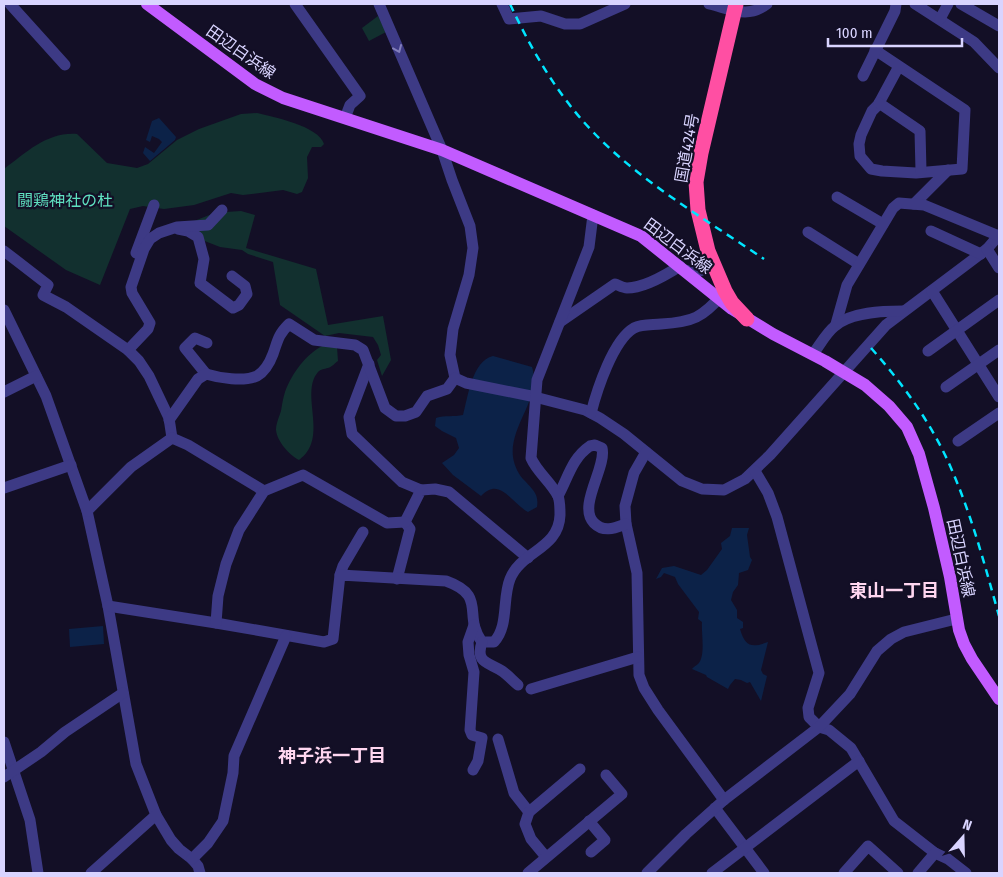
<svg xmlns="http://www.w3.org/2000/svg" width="1003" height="877" font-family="'Fira Sans Condensed','Noto Sans JP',sans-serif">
<rect width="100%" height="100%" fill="#130f26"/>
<g fill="#12302f">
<polygon points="378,16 386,32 369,41 362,28"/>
<path d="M257,113C273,117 319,126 324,144L321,147H312L307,157L308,178L302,192L297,194L283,190L243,195L231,193L194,205L164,209L143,206L130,209L100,285L66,270L4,226V169C27,152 47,132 77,134L107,163L137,168L148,164L177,140L199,129L241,114Z"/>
<polygon points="222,210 226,212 241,211 255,215 246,248 316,269 328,325 383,316 391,360 382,376 377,360 381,355 378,345 373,337 339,333 325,336 280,305 273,262 248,254 242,250 220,247 174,229"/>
<path d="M324,345L337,347L338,361C335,363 332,367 328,368C324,369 321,369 318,372C299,394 330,438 299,460C289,455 277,441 276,430C276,424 279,417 281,411C282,405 283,398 285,392C292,373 306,354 324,345Z"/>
</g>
<g fill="#0c2248">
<polygon points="159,118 176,137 175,140 150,161 143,153 145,147 154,153 162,142 159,139 152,136 150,142 146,140 152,121"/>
<path d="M493,356L532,367C542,398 509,426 513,457C514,465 519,476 525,481C533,490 539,494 537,507L528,512C511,503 500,476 481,496L453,475L442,463L454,455L459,448L456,438L442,431L435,426L436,418C445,415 454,417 463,415C468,397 472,361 493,356Z"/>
<path d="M732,528H749L747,535L750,557L752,560L748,570L739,573L738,585L733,592L731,600L737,610V618L743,622V628L740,629C745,647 752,648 768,642L761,670L763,674L767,676L761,701L750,682L747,683L741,680L735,679L730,685L728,689L707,677L706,675L692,669C693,667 696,666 698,664C706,656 701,633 702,622L698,619L699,612L678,584L675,577L664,573L661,577L656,579L662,568L674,566L701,575L707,570L722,549L721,543L730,536Z"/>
<polygon points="103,626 104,644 70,647 69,629"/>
</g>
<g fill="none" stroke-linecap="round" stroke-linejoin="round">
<g stroke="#3d3a85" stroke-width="11">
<polyline points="10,4 65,65"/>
<polyline points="295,4 360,96 350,105 345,118"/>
<polyline points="379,4 442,150 452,180 470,226 473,248 469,275 453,329 450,355 455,378 466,383 531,396 585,410 600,418 624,434 682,481 702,489 724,490 745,479 770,455 886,325 987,249 999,235"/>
<polyline points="502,4 509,19 541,16 565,24 580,24 625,4"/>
<path d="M709,4C731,9 748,19 767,4"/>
<polyline points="915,4 974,42 999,68"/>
<polyline points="961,4 999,26"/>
<polyline points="940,19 948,4"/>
<polyline points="875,50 965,110 962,169 916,173 882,171 871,169 860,156 859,144 861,135 872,111 878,105 899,66"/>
<polyline points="863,76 895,11 896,4"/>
<polyline points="879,103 920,131 921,171"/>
<polyline points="837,197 883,224"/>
<polyline points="914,204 948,170"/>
<polyline points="178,229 188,231 198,237 204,259 200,283 233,308 239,305 247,294 245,286 232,276"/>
<polyline points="931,231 981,254"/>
<polyline points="808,232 859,264"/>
<polyline points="987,249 999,268"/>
<polyline points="4,251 48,285 43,295 66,307 128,350 139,361 149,376 169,418 172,438"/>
<polyline points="136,253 154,205"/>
<polyline points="685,270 693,272 703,270 709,261 708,253"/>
<polyline points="932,291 999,397"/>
<polyline points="4,310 46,396 87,511 108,606 136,764 156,815 171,840 179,849 192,859 198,866 200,873"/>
<path d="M560,322L615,284C618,285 623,288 627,288C644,288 666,275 680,266"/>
<polyline points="836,324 847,285 893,208 899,203 924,205 999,236"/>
<polyline points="128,350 148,329 150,323 132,293 131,287 144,249 150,239 159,233 177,227 208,225 222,210"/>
<polyline points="928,351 999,300"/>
<path d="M813,354C820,345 826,333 835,326C851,312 883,311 903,311"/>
<polyline points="369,364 349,417 352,434 402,482 421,490"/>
<polyline points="206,374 185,348 195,338 207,343"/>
<polyline points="946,387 999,350"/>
<polyline points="4,392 36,376"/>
<path d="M591,413C597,390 613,340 634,328C642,324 652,325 661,324C693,322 702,318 724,293"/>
<path d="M169,420L198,379L206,374C219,378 244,382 257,376C264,372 270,362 273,354C278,340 278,335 289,324L314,340L355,345L363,350L385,408L396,416H405L416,412L427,396L447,389L455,378"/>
<polyline points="172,438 188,445 264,491"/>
<polyline points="958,441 999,413"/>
<polyline points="646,452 634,473 625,506 626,524 637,573 639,675 644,688 658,710 724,800"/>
<polyline points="755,471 768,493 777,517 819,673 808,708 809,717 819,727 829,730 851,748 894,821 935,853 948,859 966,873"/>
<polyline points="4,488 71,465"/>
<path d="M558,496C568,478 572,458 590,446L595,445L602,448C607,467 577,506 594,523C604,533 615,528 626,524"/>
<polyline points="87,511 131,467 172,438"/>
<polyline points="340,575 343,566 363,532"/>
<polyline points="397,579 410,529 405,522 421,490 435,489 449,492 528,558"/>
<path d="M108,606L216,623L324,642L333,639L340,575L446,581C488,596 462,615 482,642H494C509,626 502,599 510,579C521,551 559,549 560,515C560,509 560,501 558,496C551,482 537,472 531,458L537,380L589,247L593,215"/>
<polyline points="216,623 218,596 226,564 239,530 264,491 303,475 387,523 405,522"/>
<path d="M482,642C475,663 488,662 502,671C508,675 513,681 518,685"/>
<polyline points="531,689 638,657"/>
<polyline points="498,739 514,793 529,812"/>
<polyline points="4,742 30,820 38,873"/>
<polyline points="473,770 478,761 482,738 472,735 470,730 474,672 469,655 468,642 474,625"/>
<polyline points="4,777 41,752 65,732 123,693"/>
<polyline points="715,808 764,873"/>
<polyline points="589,821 605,840 591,852"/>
<polyline points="546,857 531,839 525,824 529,812 580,769"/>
<polyline points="192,859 208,843 223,821 233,773 234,756 286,636"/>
<polyline points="91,873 156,815"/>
<polyline points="528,873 622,794 606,775"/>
<polyline points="647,873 686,834 724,800 819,727 850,694 877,651 891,639 904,632 956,619"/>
<polyline points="712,873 859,761"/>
<polyline points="844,873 868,846 898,873"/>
<polyline points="918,873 935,853"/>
</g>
<polyline stroke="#c25bff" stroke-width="12" points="147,4 255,84 283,98 442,150 641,236 732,309 773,334 825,361 865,385 889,406 907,427 919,454 934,508 950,577 959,630 964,644 972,659 999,699"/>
<polyline stroke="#ff4fa3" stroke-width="15" points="736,4 701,153 696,182 698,210 708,251 725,291 732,303 747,319"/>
<g stroke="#00e5ff" stroke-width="2.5" stroke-dasharray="8 6" stroke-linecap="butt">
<path d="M510,4C532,51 558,96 594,133C641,182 708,221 764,259"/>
<path d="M871,348C903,384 932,424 951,468C972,516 985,566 999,616"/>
</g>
</g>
<defs><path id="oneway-chevron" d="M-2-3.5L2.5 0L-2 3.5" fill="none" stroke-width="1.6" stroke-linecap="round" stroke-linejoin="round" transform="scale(1.25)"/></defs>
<use stroke="#837fbc" href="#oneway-chevron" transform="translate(398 49) rotate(67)"/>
<g text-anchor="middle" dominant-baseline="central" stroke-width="4.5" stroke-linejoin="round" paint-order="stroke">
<g font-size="16" fill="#d9d4ff" stroke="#130f26">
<text transform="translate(241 52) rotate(35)">田辺白浜線</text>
<text transform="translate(687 148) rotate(-80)">国道424号</text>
<text transform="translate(678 246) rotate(37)">田辺白浜線</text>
<text transform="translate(961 558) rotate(78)">田辺白浜線</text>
</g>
<g font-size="16" fill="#5fe0c0" stroke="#130f26">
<text x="65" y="200">闘鶏神社の杜</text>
</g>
<g font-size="18" font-weight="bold" fill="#ffd6f0" stroke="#130f26">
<text x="894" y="591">東山一丁目</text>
<text x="332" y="756">神子浜一丁目</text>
</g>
</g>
<rect width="1003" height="877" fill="none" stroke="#d9d4ff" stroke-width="10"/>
<g transform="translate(963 837) rotate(20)" stroke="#130f26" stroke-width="4" paint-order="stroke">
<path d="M0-4L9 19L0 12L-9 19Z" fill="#d9d4ff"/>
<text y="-8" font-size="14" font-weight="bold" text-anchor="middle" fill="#d9d4ff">N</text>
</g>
<path d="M828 38v8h134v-8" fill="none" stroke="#d9d4ff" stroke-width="2.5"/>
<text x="836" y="38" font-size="15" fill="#d9d4ff" stroke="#130f26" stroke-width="4" paint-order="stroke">100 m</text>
</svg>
